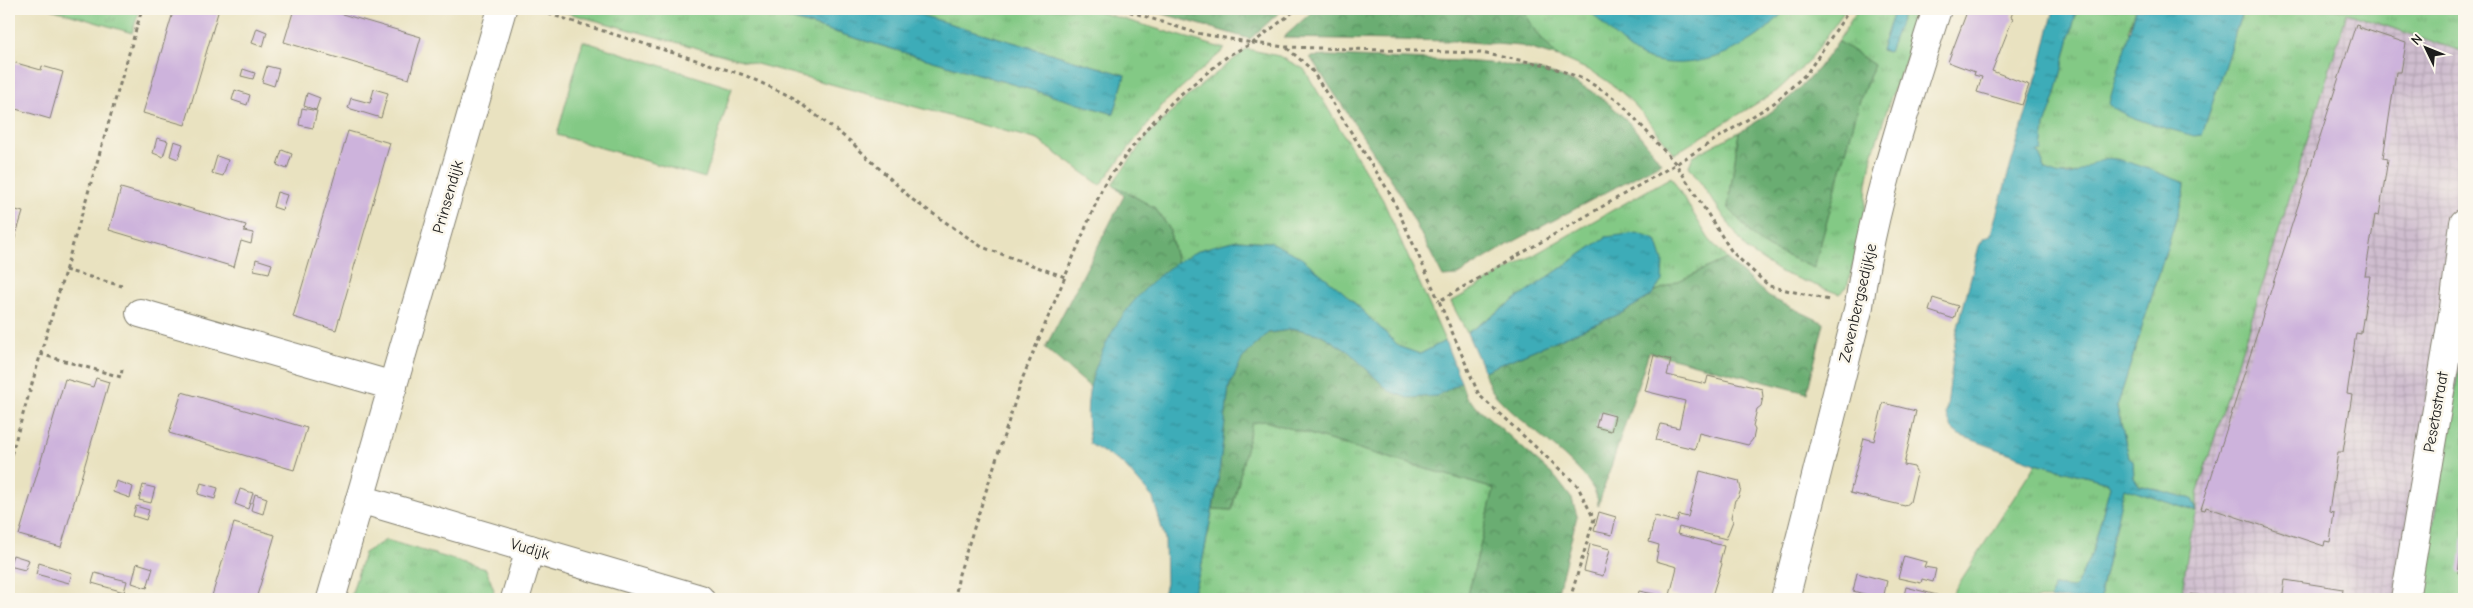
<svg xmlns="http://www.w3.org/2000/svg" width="2473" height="608" font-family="'Comic Neue',sans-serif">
<defs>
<pattern id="industrial-grid" width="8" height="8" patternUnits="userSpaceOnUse" patternTransform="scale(1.25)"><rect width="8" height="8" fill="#cfbdcf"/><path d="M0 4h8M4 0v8" fill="none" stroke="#b1a2b1"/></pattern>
<pattern id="grass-tufts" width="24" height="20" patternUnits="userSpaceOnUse" patternTransform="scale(1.25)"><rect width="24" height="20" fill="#83c985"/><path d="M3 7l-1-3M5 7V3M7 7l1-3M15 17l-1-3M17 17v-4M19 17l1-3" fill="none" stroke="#71ac72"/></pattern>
<pattern id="forest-crowns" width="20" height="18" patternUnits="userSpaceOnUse" patternTransform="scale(1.25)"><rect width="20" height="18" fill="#6aad72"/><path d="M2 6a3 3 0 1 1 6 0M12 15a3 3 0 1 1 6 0" fill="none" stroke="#568c5d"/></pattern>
<pattern id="water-ripples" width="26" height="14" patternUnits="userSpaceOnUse" patternTransform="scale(1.25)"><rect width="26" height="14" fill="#3cacb8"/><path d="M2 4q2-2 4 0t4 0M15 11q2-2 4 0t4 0" fill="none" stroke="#328b95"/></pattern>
</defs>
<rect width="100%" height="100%" fill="#fbf7ec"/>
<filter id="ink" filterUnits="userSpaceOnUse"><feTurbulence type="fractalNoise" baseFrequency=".02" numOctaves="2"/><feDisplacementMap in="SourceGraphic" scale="10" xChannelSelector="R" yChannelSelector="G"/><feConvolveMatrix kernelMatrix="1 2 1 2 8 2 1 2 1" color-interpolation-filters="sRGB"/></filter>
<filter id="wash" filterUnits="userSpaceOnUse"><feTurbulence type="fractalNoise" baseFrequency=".0096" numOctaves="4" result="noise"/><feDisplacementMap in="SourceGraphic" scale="20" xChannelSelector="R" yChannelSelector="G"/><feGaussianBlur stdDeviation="1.12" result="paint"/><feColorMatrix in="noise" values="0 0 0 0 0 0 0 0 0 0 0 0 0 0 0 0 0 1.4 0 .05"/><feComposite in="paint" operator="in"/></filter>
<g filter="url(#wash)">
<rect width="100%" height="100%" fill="#e9e2c0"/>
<polygon fill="url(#industrial-grid)" points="2347,13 2464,52 2464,599 2181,599 2190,537 2197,512 2197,494"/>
<g fill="url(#grass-tufts)" stroke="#507250">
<polygon points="51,9 140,9 132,33"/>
<polygon points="553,9 756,9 1114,114 1125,75 900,9 1089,9 1225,49 1164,103 1100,185 1038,140"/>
<path d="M1522,9H1588L1614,35L1641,56L1760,34L1787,9H1846L1809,61L1777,91L1674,154C1654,128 1635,100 1607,81C1592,70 1575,65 1559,57C1546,50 1530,21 1522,9Z"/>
<polygon points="1858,9 1895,9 1881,50 1888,52 1905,9 1926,9 1891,97 1872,156 1867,184 1864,225 1847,287 1839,294 1780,272 1747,250 1689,166 1693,156 1739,132 1728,207 1757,240 1769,248 1814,268 1860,100 1874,65 1838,41"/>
<polygon points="2077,9 2136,9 2128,31 2202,135 2243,9 2464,9 2464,52 2347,13 2197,494 2197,512 2190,537 2181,599 2101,599 2101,589 2124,488 2197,512 2192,499 2139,485 2134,478 2133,460 2129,457 2117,407 2184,194 2185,183 2117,159 2103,159 2078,173 2058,175 2046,170 2038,152 2042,150 2045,125 2055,97"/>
<polygon points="1247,49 1279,56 1304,69 1383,200 1445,341 1420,354 1400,347 1342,291 1270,242 1237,240 1203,249 1177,264 1169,228 1155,208 1112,184 1150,133 1190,94"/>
<path d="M1671,177L1709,239L1727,259L1654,292C1667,273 1663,261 1656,240L1606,237L1467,333L1451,302Z"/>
<polygon points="2464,362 2464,599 2421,599 2458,373"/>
<polygon points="1265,421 1494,489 1467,599 1191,599 1201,568 1213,509 1232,510 1252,422"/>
<polygon points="2036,463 2107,482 2110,486 2093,550 2077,584 2073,588 2053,586 2051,599 1949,599"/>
<polygon points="386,540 486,569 494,590 491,599 350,599 364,553"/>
</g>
<g fill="url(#forest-crowns)" stroke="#436447">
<polygon points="1146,9 1283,9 1250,39"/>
<polygon points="1315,9 1522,9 1538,34 1558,57 1521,46 1456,41 1283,38"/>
<path d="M1838,41L1874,65L1860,100L1814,268L1769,248L1757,240L1728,207L1739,132C1781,109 1812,81 1838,41Z"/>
<path d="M1329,56C1363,57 1397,59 1431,60C1483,62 1539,63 1586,88C1618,106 1640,134 1661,163L1511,243L1456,276L1443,277L1397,188L1310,57Z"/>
<path d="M1112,184L1155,208L1169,228L1177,264C1132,292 1107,338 1090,387L1045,348L1124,196Z"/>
<path d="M1727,259L1769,297L1824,323L1807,393L1649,352L1598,506C1601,472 1511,420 1491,389C1488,384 1486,377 1484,371L1622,313L1651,296L1654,292Z"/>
<polygon points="1297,329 1322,335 1349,352 1389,391 1437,396 1461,382 1466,397 1556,478 1572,499 1577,516 1556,599 1467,599 1494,489 1265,421 1252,423 1232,510 1213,509 1218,482 1229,387 1242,359 1268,333"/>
</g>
<polygon fill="#83c985" stroke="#507250" points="583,41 732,88 705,178 557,135"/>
<g fill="url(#water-ripples)" stroke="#2c646a">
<polygon points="756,9 900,9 1125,75 1114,114"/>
<path d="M1588,9H1787C1778,17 1769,28 1759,35C1727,58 1681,72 1643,57C1626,50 1601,22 1588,9Z"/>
<polygon points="1895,9 1905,9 1889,52 1881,50"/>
<path d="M2054,9H2077L2055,97L2045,125L2042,151L2038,152L2046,170C2078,185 2080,164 2104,159C2119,155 2168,177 2185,183L2184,194L2117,407L2129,457L2133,460L2134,478L2139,485L2192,499L2197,512L2124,488L2101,589V599H2051L2053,586L2073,588L2077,584L2093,550L2110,486L2107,482L2036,463L1959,435L1952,429L1946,414L1956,335L1979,246L1984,238L1990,236L2042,59Z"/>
<path d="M2136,9H2243L2202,135L2194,136C2178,131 2116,117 2109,103Z"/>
<polygon points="1637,233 1656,240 1663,261 1662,281 1651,296 1622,313 1484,371 1467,333 1606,237"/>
<path d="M1237,240L1270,242L1299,256L1342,291L1400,347L1420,354L1445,341L1461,382L1437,396L1408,398L1389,391L1349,352L1322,335L1297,329L1268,333L1242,359L1229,387L1218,482L1201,568L1191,599H1162L1166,583L1165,539L1153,498L1123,464L1090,444C1087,424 1086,406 1090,387C1103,330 1149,270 1203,249C1214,245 1226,243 1237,240Z"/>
</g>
<g id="blocks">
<g fill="#cdb3dc">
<polygon points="174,9 219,9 185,125 143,113"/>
<polygon points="294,9 325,9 421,37 409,79 284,42"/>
<polygon points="1968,9 2014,9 2011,17 2013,18 1992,71 2029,85 2022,105 1977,92 1982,77 1974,75 1975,72 1948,62"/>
<polygon points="2356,24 2359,25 2358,27 2406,43 2401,72 2396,72 2383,158 2388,159 2379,216 2375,215 2365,276 2370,276 2361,332 2361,334 2356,333 2347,394 2352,395 2343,452 2338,452 2329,512 2334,513 2330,542 2325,541 2324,546 2206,507 2205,510 2201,509"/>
<polygon points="257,28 267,32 263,47 252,43"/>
<polygon points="9,61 41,70 42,66 63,72 50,119 9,107"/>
<polygon points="267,66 279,69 274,86 262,82"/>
<polygon points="243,69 255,73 253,79 241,76"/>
<polygon points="374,89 388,93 381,118 348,108 351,98 370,103"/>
<polygon points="235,90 250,95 247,105 232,100"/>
<polygon points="307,93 320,98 316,110 304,106"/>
<polygon points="302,108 317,111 313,128 299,125"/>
<polygon points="348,131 390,143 336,330 293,317"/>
<polygon points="157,138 168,141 163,157 153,153"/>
<polygon points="174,141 183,144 178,159 170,156"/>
<polygon points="282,150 292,154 287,169 277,165"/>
<polygon points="217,156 228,160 223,176 212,173"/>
<polygon points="121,188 246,225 244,231 253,233 251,244 241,241 234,267 109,230"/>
<polygon points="277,192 287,195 282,210 273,207"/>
<polygon points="9,208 23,212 10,254 9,254"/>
<polygon points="256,259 272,264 269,273 254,270"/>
<polygon points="1933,298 1958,306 1954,319 1929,311"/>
<polygon points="1654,355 1671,360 1667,375 1706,384 1708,376 1762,389 1763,397 1761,406 1757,409 1753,426 1755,430 1753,439 1748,445 1699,433 1695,449 1656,440 1661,424 1679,428 1685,401 1645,391"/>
<polygon points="96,378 109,382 61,547 19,535 65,379 93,387"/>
<polygon points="182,392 307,428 294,470 169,433"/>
<polygon points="1883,403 1916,411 1904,465 1914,467 1917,473 1910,502 1905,506 1850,493 1864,438 1874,441"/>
<polygon points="1600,412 1615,416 1611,431 1596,427"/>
<polygon points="1700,471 1739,481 1741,489 1738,498 1735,500 1731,517 1733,521 1726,539 1679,527 1677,534 1724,546 1720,561 1722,564 1711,599 1689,599 1670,595 1677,567 1656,561 1659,545 1649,542 1655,516 1677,522 1679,515 1688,517"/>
<polygon points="116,481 133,487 130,498 113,492"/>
<polygon points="201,483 218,488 215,499 198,494"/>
<polygon points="143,485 155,488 151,503 139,500"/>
<polygon points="240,489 253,493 248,509 235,504"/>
<polygon points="255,494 267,498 263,514 251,510"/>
<polygon points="136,506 149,510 146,520 133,516"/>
<polygon points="1599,512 1616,517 1612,535 1594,531"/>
<polygon points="234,523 275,535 256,599 211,599"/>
<polygon points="2463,536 2464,536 2464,574 2458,573"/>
<polygon points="1590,544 1610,549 1603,576 1584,571"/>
<polygon points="13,555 29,560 25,570 9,566"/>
<polygon points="1904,556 1926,562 1924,567 1936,569 1933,582 1922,579 1921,583 1898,578"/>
<polygon points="39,563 72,573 69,583 36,574"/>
<polygon points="137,563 153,568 147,588 132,583"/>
<polygon points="95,573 127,581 124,592 92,583"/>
<polygon points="1857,573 1887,581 1883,599 1853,591"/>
<polygon points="2285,580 2343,589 2342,599 2282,599"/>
<polygon points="1906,587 1937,595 1936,599 1903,599"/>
<polygon points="1639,591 1659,595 1658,599 1637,599"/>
<polygon points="2190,594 2220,598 2220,599 2189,599"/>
</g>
</g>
</g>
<g filter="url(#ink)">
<use href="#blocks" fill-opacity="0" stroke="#827f6e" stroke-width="1"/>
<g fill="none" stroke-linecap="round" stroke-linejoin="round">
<defs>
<g id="minor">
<polyline points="140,313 393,386"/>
<polyline points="360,499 700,599"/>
<polyline points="331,599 502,9"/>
<polyline points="515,599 530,549"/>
<path d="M1785,599L1859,306C1872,207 1907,104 1937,9"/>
<polyline points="2405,599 2454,308 2464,223"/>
</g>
</defs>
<use href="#minor" stroke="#827f6e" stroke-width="30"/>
<g stroke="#827f6e" stroke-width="3" stroke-dasharray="4 4" stroke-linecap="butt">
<polyline points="533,9 744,75 792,97 850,141 913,200 982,247 1065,277"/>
<polyline points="1122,9 1196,33 1253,43 1286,47 1481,53 1546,65 1586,80 1620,102 1676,164 1732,252 1769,286 1829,300"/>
<polyline points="1287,48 1311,69 1391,195 1439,301"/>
<polyline points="65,270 122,286"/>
<polyline points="40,354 121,377 122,369"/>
<polyline points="9,462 142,9"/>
<polyline points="955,599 959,574 1023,377 1104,184 1147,128 1176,98 1229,55 1253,43 1297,9"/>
<polyline points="1570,599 1594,519 1577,485 1479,395 1439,301 1676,164 1774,103 1807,73 1850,9"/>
</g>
<use href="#minor" stroke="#fff" stroke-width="28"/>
</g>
</g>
<g text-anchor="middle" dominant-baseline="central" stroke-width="5" stroke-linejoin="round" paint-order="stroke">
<g font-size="16" fill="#1c1c1c" stroke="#fbf7ec">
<text transform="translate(448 197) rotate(-74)">Prinsendijk</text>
<text transform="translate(1858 303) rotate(-77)">Zevenbergsedijkje</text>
<text transform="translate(2436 412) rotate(-80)">Pesetastraat</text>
<text transform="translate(530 549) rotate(16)">Vudijk</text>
</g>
</g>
<rect width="2473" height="608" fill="none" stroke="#fbf7ec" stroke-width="30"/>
<g transform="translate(2426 48) rotate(313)" stroke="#fbf7ec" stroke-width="4" paint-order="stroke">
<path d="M0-4L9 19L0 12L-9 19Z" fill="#1c1c1c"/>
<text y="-8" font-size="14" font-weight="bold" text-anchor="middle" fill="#1c1c1c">N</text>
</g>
</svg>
